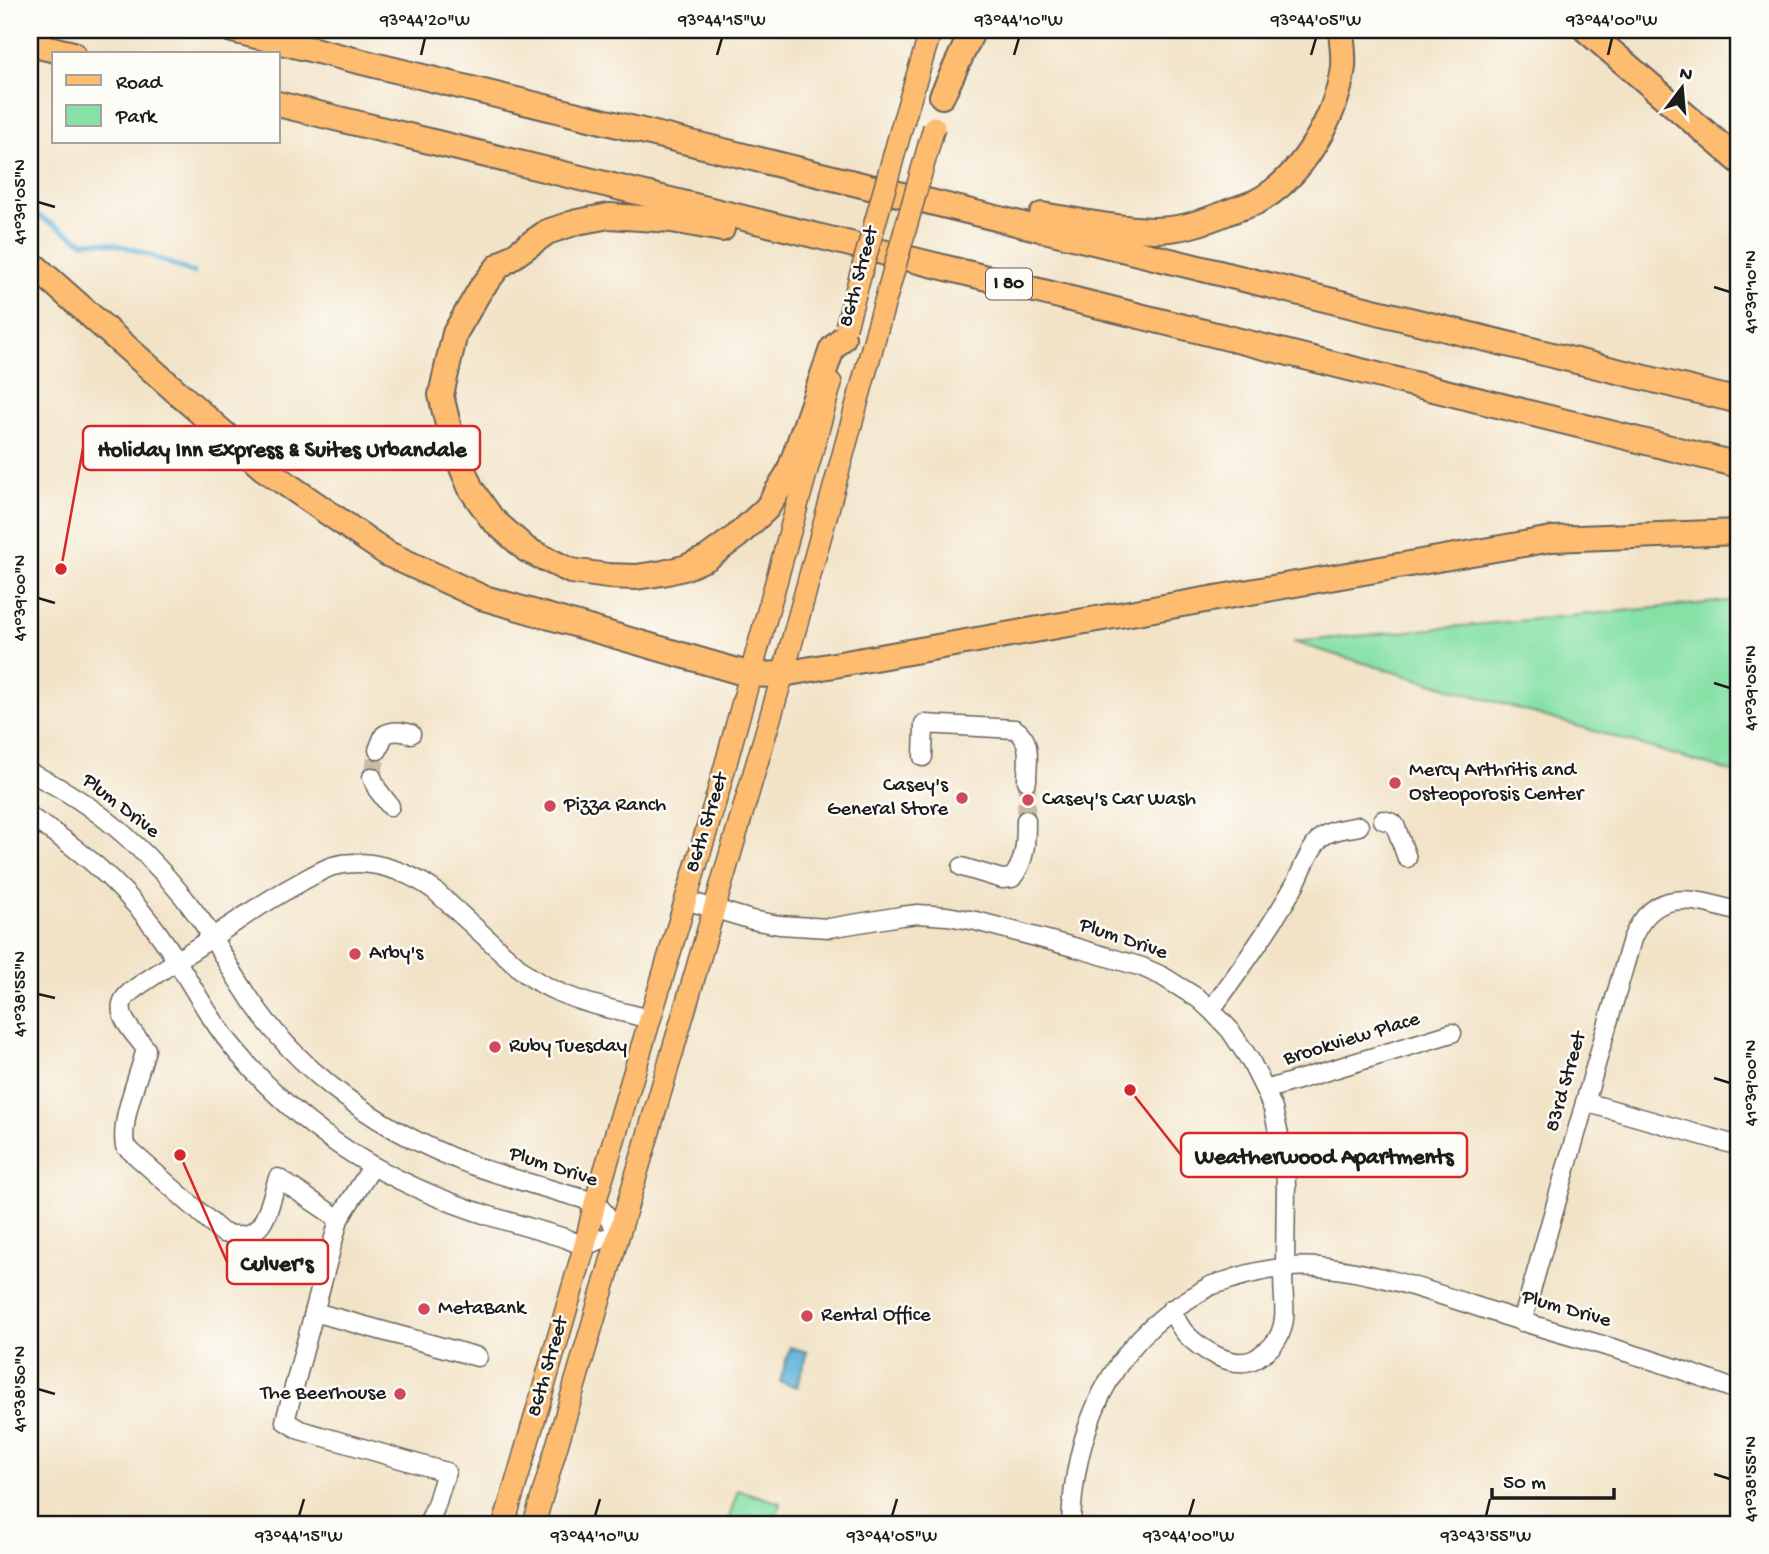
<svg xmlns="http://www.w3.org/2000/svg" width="1769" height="1554" font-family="'Gochi Hand',sans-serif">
<rect width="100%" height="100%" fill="#fdfcf7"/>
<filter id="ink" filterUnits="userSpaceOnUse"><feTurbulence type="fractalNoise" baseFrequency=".0143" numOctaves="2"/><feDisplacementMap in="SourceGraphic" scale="14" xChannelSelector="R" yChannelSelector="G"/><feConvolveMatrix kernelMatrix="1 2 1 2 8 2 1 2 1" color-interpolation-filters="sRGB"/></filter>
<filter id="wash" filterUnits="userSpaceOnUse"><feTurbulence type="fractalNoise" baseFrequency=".00686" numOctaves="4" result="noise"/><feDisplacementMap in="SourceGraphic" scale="28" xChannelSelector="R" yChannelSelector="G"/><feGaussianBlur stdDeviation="1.57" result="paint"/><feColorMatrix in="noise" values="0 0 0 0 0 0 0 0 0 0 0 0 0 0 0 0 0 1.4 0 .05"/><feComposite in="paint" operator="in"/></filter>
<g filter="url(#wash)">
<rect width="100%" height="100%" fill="#f2e3c7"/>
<g fill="#87e1a7" stroke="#527e62" stroke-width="2">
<polygon points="1739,600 1739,774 1293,642"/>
<polygon points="738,1490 780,1503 773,1524 727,1524"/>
</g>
<polygon fill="#5ab2d7" stroke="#3b677a" stroke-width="2" points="790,1347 807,1352 797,1387 780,1382"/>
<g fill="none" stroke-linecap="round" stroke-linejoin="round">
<path stroke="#5ab2d7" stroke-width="5" d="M30,211L83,242C117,238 162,261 194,273"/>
</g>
</g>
<g filter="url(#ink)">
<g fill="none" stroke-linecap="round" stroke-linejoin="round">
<g stroke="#c7bba5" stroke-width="18" stroke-dasharray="18 9" stroke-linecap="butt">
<polyline points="372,777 378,750"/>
<polyline points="1026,820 1027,781"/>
</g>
<defs>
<g id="minor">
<path d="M378,750L384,735C393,730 400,731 411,734"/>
<path d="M923,757L924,724L1015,729C1033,741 1027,761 1027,781"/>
<path d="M30,773C99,804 157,859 201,920C216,942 228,966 243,988C266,1025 297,1059 331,1086C373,1120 419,1145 469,1164C501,1176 534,1184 566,1194C575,1197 589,1199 596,1204C605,1211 612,1224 620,1232C612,1235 592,1244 585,1245C579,1245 570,1240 565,1238C541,1231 517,1224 493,1217C391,1185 307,1136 238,1053C210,1021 191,983 168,947C133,894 83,850 30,817"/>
<polyline points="372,777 377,789 390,806"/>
<polyline points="1383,820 1390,822 1395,825 1407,858"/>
<path d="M962,867L1002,879L1012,878C1026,861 1026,841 1026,820"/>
<path d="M685,900L752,920L779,925L829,928L901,916L918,914L947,916L976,921L1077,948L1142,967L1162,976L1199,999L1211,1010L1230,1030L1250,1060L1265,1090L1273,1109L1285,1161L1286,1187L1285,1264C1279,1287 1290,1312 1280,1334C1276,1343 1270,1349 1262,1354C1261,1355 1254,1360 1253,1360C1230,1369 1199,1348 1185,1333C1179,1326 1175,1317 1171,1309"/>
<path d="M1211,1010C1240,970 1269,930 1293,888C1302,872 1307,853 1319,840C1328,829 1347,829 1359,826"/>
<polyline points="1265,1090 1452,1033"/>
<polyline points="1585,1102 1739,1146"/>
<polyline points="372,1167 339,1219 285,1421 300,1430 446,1472 435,1508 428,1524"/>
<path d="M339,1219L278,1178C267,1209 267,1245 223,1233L125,1146C120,1119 139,1076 146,1049C137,1036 114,1016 124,999C127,994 133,990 137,987C171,964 206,942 240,919C259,906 279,894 299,883C310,877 321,870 333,866C367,857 406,870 434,890L526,974C562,1000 607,1008 650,1019"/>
<polyline points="314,1312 478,1357"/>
<path d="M1522,1322L1632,939C1655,885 1694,899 1739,912"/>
<path d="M1071,1524C1074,1432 1109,1345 1192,1297C1198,1294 1204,1289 1210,1286C1218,1283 1227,1281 1235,1278C1261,1270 1292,1265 1319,1267C1387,1273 1453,1300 1518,1320C1551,1331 1586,1340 1619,1350C1660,1362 1700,1376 1739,1391"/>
</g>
<g id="major">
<polyline points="904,119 931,30"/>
<polyline points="504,1524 585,1245 595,1203 718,792 831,383"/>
<polyline points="534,1524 783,674 877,330"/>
</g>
<g id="highway">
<polyline points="232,30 1739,401"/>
<polyline points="1586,30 1739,161"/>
<polyline points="30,44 73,54"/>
<polyline points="942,96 973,30"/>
<polyline points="278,104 846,243 1739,465"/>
<path d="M1042,215C1078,221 1116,229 1153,230C1180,230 1201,223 1226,213C1236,209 1246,206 1256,202C1301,179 1337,116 1343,67C1344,55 1342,42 1341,30"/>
<polyline points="722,229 672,220 609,216 577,222 547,232 498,267 480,290 455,333 441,395 453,446 471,489 492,519 527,550 571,571 608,576 636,577 663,573 684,568 707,558 737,536 767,508 789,472 832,349 843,338"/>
<polyline points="30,262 263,468 388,554 481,597 751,675 783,674 1552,539 1739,532"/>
</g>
</defs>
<use href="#minor" stroke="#676258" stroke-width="21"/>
<use href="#major" stroke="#676258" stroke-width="24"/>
<use href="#highway" stroke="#676258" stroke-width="28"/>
<use href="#minor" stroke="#fff" stroke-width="18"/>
<use href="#major" stroke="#febc71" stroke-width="21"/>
<use href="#highway" stroke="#febc71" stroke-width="24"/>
<defs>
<g id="major-bridge">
<polyline points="846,327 904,119"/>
<polyline points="877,330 934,127"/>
</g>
</defs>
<use href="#major-bridge" stroke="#676258" stroke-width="24" stroke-linecap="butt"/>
<use href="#major-bridge" stroke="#febc71" stroke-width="21"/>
</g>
</g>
<path fill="none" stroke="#1c1c1c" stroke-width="2.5" d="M421,55L425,38M717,55L722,38M1014,55L1019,38M1311,55L1316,38M1608,55L1612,38M38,202L55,207M1714,287L1730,292M38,598L55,603M1714,683L1730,688M38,994L55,998M1714,1078L1730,1083M38,1389L55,1394M1714,1474L1730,1479M299,1516L304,1499M595,1516L600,1499M892,1516L897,1499M1189,1516L1194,1499M1486,1516L1490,1499"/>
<g fill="#d1495b" stroke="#fdfcf7" stroke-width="2.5">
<circle cx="1395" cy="783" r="7"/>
<circle cx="962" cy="798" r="7"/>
<circle cx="1028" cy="800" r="7"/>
<circle cx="550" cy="806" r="7"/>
<circle cx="355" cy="954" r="7"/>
<circle cx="495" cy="1047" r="7"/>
<circle cx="424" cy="1309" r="7"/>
<circle cx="807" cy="1316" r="7"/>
<circle cx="400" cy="1394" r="7"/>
</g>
<g text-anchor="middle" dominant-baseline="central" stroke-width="5" stroke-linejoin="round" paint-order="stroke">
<rect fill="#fdfcf7" stroke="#605f5e" stroke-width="2" x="986" y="268.5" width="46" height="31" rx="5"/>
<g font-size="19" font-weight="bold" fill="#1c1c1c">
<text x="1009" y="284">I 80</text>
</g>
<g font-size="21" fill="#1c1c1c" stroke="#fdfcf7">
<text transform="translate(860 277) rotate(-75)">86th Street</text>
<text transform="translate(120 807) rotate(38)">Plum Drive</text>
<text transform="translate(708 823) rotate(-73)">86th Street</text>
<text transform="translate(1123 940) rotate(19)">Plum Drive</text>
<text transform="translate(1352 1040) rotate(-17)">Brookview Place</text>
<text transform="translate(1567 1082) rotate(-74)">83rd Street</text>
<text transform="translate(553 1168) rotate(18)">Plum Drive</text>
<text transform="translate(1566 1310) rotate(16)">Plum Drive</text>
<text transform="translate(549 1367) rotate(-74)">86th Street</text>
</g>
<g font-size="21" fill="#1c1c1c" stroke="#fdfcf7" text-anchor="start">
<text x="1409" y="771">Mercy Arthritis and<tspan x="1409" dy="24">Osteoporosis Center</tspan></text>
<text x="948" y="786" text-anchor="end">Casey's<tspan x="948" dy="24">General Store</tspan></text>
<text x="1042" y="800">Casey's Car Wash</text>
<text x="564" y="806">Pizza Ranch</text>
<text x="369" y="954">Arby's</text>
<text x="509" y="1047">Ruby Tuesday</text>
<text x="438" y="1309">MetaBank</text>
<text x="821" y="1316">Rental Office</text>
<text x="386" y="1394" text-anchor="end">The Beerhouse</text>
</g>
</g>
<path fill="none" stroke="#d62828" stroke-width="2.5" d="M61 569L83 448M1130 1090L1181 1155M180 1155L227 1262"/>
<g fill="#d62828" stroke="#fdfcf7" stroke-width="2.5">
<circle cx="61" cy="569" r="7"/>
<circle cx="1130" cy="1090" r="7"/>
<circle cx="180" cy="1155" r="7"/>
</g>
<g fill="#fdfcf7" stroke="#d62828" stroke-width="2.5">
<rect x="83" y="426" width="397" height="44" rx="7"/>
<rect x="1181" y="1133" width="286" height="44" rx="7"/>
<rect x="227" y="1240" width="101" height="44" rx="7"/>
</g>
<g font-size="23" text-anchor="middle" font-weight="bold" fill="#1c1c1c">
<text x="282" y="456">Holiday Inn Express &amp; Suites Urbandale</text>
<text x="1324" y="1163">Weatherwood Apartments</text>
<text x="277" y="1270">Culver's</text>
</g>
<rect width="1769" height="1554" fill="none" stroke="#fdfcf7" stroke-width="77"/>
<rect x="52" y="52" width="228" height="91" fill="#fdfcf7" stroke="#a3a29f" stroke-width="2"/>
<rect x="66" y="75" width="35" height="10" fill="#febc71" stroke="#a3a29f" stroke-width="2"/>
<text x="116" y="88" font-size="21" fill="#1c1c1c">Road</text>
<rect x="66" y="105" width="35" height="21" fill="#87e1a7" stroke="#a3a29f" stroke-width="2"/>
<text x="116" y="122" font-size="21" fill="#1c1c1c">Park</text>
<g transform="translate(1682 88) rotate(16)" stroke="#fdfcf7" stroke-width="5" paint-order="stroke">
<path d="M0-5L12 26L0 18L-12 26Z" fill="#1c1c1c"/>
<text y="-10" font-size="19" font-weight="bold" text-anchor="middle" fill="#1c1c1c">N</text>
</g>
<path d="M1492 1488v10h122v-10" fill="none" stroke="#1c1c1c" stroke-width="3.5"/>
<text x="1503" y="1488" font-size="21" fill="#1c1c1c" stroke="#fdfcf7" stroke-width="5" paint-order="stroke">50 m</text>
<rect x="38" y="38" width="1692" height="1478" fill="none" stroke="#1c1c1c" stroke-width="2.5"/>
<g font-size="18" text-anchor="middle" fill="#1c1c1c">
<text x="425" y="25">93°44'20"W</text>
<text x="722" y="25">93°44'15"W</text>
<text x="1019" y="25">93°44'10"W</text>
<text x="1316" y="25">93°44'05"W</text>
<text x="1612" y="25">93°44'00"W</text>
<text transform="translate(19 202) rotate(-90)" y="6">41°39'05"N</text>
<text transform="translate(1750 292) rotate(-90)" y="6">41°39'10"N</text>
<text transform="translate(19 598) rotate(-90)" y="6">41°39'00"N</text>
<text transform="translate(1750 688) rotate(-90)" y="6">41°39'05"N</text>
<text transform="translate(19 994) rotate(-90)" y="6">41°38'55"N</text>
<text transform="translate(1750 1083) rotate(-90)" y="6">41°39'00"N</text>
<text transform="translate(19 1389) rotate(-90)" y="6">41°38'50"N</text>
<text transform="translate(1750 1479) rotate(-90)" y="6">41°38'55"N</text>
<text x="299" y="1541">93°44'15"W</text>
<text x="595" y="1541">93°44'10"W</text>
<text x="892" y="1541">93°44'05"W</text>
<text x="1189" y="1541">93°44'00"W</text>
<text x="1486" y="1541">93°43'55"W</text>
</g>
</svg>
